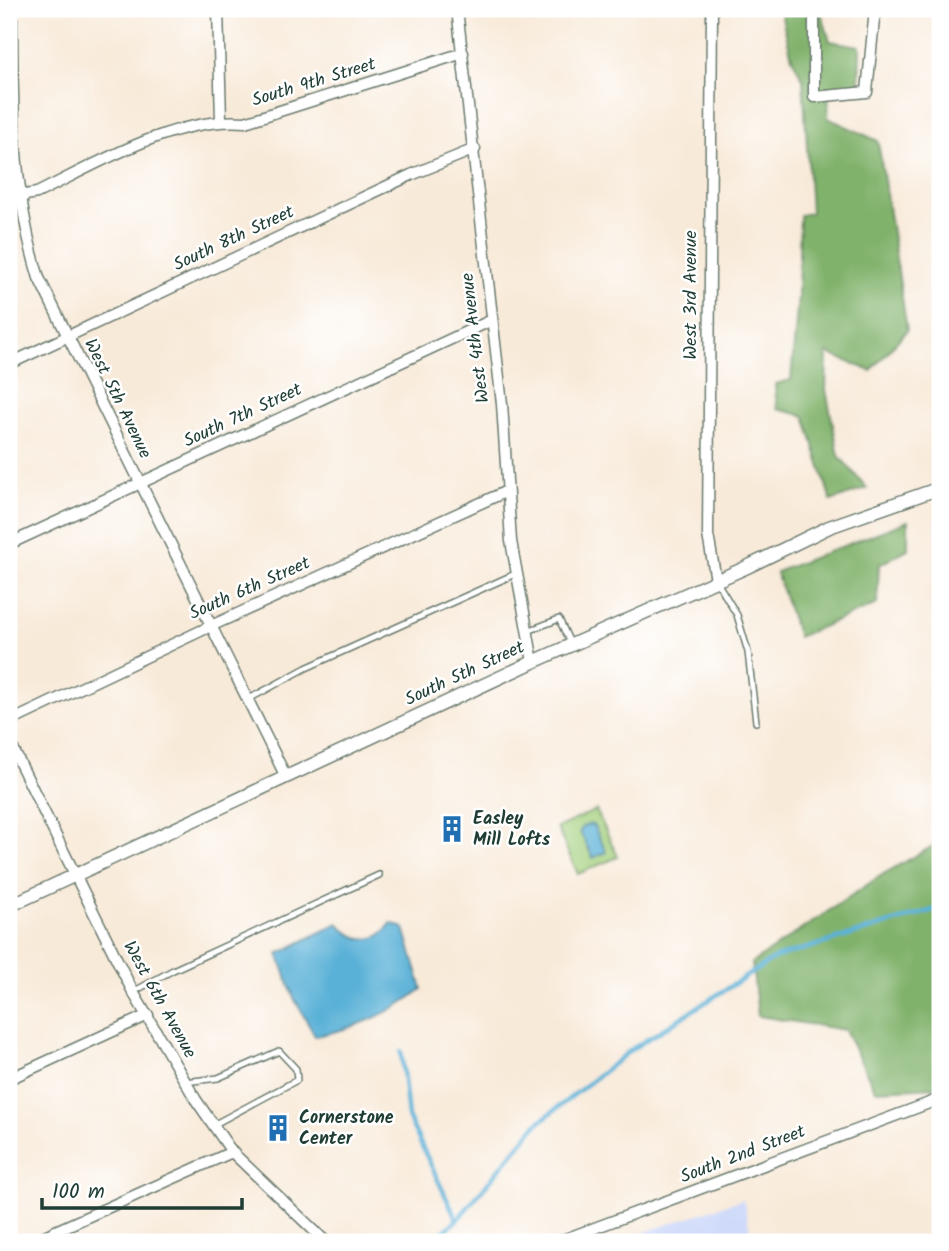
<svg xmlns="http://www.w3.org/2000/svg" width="949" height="1251" font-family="Kalam,sans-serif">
<rect width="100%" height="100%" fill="#fff"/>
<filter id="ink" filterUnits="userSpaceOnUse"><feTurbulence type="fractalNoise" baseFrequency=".0143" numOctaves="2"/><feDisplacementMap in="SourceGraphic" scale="14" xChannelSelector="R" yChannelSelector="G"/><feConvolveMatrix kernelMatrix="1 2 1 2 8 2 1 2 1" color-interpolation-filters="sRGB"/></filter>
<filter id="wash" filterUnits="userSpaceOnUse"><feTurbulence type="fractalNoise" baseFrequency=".00686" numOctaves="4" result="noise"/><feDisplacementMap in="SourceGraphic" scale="28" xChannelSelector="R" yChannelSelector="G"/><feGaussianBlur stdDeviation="1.57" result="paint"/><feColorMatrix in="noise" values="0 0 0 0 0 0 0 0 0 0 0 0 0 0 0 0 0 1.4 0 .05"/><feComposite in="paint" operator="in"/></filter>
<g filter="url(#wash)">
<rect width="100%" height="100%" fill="#f8ead9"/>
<polygon fill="#cfdafa" points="743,1199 753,1242 615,1242"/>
<polygon fill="#a2cf7c" stroke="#608658" stroke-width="2" points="596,810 618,857 578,874 557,828"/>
<g fill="#81b26c" stroke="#507850" stroke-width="2">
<polygon points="780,9 820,9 830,41 860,46 859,85 829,91 828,118 878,141 907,330 871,371 827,353 826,390 839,456 867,488 831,501 805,416 777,409 775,384 791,380 798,296 800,215 811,213 803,79 792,58"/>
<polygon points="908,521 908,549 879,565 877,604 798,637 776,572"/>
<polygon points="940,842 940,1087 875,1090 845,1030 758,1016 752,963 880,876"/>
</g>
<g fill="#5ab1d7" stroke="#3c7786" stroke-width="2">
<polygon points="590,824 594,826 606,852 593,858 580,832 582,827"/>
<path d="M338,923C354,942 377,946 391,923L404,928L422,989C390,1014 354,1029 315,1036L294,998L278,954Z"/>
</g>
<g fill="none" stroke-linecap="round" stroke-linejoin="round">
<g stroke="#5ab1d7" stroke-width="4.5">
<polyline points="401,1051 408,1117 457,1220"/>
<polyline points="432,1242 457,1220 537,1124 632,1049 775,958 940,908"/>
</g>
</g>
</g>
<g filter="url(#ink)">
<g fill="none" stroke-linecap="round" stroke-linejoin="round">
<defs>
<g id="service">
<polyline points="717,582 737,615 748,652 756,722"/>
<polyline points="528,631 559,619 571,645"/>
<polyline points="247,700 306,668 515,574"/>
<polyline points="133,992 173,970 379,875"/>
<polyline points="185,1082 218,1078 279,1051 296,1069 297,1080 213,1125"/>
</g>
<g id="minor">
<path d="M12,9C12,99 12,191 39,278L286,777"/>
<polyline points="218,9 221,120"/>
<polyline points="457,9 502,404 511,541 533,662"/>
<polyline points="712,9 708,535 716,580"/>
<polyline points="814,9 814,97 867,92 875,9"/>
<path d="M20,196L37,193C98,163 176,116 245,122L463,53"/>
<polyline points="9,364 411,175 475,149"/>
<polyline points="9,544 492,320"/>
<polyline points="9,722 211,626 507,491"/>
<polyline points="9,741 133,992 196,1100 232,1152 326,1242"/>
<polyline points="9,1079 148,1015"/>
<polyline points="31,1242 232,1152"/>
<polyline points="557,1242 940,1099"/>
</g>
<polyline id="tertiary" points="9,906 533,662 745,568 829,527 940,488"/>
</defs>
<use href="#service" stroke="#6b7a6e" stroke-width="8"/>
<use href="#minor" stroke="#6b7a6e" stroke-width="13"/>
<use href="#tertiary" stroke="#6b7a6e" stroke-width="15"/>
<use href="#service" stroke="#fff" stroke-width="5"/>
<use href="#minor" stroke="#fff" stroke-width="10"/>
<use href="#tertiary" stroke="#fff" stroke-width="12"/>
</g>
</g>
<defs>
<symbol id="building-bare" viewBox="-9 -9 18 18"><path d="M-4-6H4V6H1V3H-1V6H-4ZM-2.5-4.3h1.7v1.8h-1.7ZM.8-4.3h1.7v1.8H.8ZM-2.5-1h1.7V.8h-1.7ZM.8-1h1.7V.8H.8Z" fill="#1f6fb2" stroke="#fff" stroke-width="2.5" paint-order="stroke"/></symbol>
</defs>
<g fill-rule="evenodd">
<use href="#building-bare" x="433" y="810" width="38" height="38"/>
<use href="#building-bare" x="259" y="1109" width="38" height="38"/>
</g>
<g text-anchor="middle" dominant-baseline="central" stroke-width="5" stroke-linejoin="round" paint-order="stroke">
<g font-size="18" fill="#1f3d34" stroke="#fff">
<text transform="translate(314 83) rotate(-17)">South 9th Street</text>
<text transform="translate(234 239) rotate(-25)">South 8th Street</text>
<text transform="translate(691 295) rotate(-90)">West 3rd Avenue</text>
<text transform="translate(476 338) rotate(-97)">West 4th Avenue</text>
<text transform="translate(117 399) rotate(64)">West 5th Avenue</text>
<text transform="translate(243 416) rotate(-25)">South 7th Street</text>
<text transform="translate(250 589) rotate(-24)">South 6th Street</text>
<text transform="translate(465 674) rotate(-25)">South 5th Street</text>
<text transform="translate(159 1000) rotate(61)">West 6th Avenue</text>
<text transform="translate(743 1155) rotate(-21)">South 2nd Street</text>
</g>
<g font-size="18" font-weight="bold" fill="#1f3d34" stroke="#fff" text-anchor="start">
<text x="473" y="819">Easley<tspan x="473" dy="21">Mill Lofts</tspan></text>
<text x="299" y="1118">Cornerstone<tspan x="299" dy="21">Center</tspan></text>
</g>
</g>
<rect width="949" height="1251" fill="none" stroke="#fff" stroke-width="35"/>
<path d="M42 1198v10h200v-10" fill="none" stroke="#1f3d34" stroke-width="3.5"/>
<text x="52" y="1198" font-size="21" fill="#1f3d34" stroke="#ffffff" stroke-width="5" paint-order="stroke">100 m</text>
</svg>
